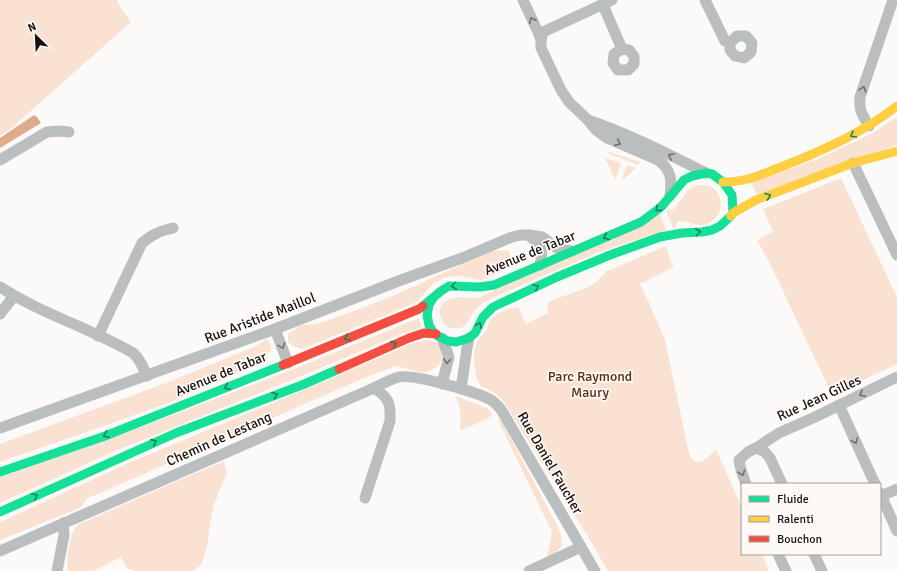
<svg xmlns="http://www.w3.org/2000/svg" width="897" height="571" font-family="Signika,sans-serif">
<rect width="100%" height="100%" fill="#fcfaf8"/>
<g fill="#fae2d3">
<polygon points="0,0 117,0 121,8 131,22 8,131 0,136"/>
<polygon points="897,117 897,145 757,195 751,183 818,159 869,135"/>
<polygon points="610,152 640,162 638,165 607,153"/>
<polygon points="605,158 621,163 615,180"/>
<polygon points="627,165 636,168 621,182"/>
<polygon points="841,178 897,297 897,364 832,395 772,268 757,240 773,232 763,209"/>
<path d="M697,185C704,185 711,185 715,190C724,199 722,215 712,221C710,222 706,225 704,225C695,226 687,220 678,221L677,223L675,229H674L666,211L668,209L671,210L674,209L688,190Z"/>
<path d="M660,214L666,231C643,238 620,244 597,253C581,259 566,267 550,273C529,282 509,290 489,300C484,302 479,305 476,309C468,317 468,331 453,328C448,328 445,326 443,322C436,311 441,300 454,298C461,296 470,298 478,298Z"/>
<path d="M666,246C669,254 670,261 674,267L640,284L656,319L665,340L689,453C690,455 690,457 692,459C699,468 711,454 716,449L742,508V554H762L769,571H608L587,535L504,402L495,393L481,386L476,377L474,361V351L478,340L487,329L490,320L498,313L510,308L518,307L526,324L548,313L547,307L549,302C561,296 575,293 588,287C595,284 601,277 607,271Z"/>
<polygon points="508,250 515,265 493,276 481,280 458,276 444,278 433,284 417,302 302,349 295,347 288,342 288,334 299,326 320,323 357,310 402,292 438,275 493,251"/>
<polygon points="419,318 421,328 401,334 299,377 115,451 0,503 0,477 109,439 294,369"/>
<polygon points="267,339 271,345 271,350 259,363 244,371 165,404 124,419 0,462 0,444 166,383 256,346"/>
<polygon points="429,340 439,344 444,357 437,367 424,373 396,366 364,378 86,499 82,507 0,540 0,522 131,462 330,379 415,342"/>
<path d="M455,396L487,408L490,411L492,415L487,419L462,430L460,427C461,413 461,408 455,396Z"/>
<polygon points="500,418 558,527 561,535 562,546 555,553 547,557 552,532 498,420"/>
<path d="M224,461L227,473L214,503L210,523L207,547L201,565L193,571H135L127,568L121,557L93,571H68C66,561 69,542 73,532C74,529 76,527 79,524C127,504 175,481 224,461Z"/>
</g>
<polygon fill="#dcac8d" points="34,115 37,117 41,123 0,148 0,138"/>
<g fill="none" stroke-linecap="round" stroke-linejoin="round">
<g stroke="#bbbebf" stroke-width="11">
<path d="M523,0L538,32L541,40V48L561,90L569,102L588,120L596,130L607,138L658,160C672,170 672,181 670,196"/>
<polyline points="705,0 725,41 730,43"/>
<polyline points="603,5 622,49"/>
<polygon points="737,36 746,36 752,43 751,52 744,58 735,56 730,50 730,43"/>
<polyline points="541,40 543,32 612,0"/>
<polygon points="622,49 629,50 634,56 634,64 628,70 618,70 613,63 614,54"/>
<path d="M588,120C629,134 668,154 706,173"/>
<path d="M869,126C862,114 859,111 860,97L893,0"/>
<polyline points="0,160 47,132 59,131 69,132"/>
<polyline points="853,163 897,255"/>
<path d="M529,235C541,247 544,247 540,265"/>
<path d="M0,287C42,314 90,328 133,353C140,359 143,367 147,376"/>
<polyline points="0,314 14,296"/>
<polyline points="275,329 288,363"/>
<path d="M98,336L142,243C153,234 160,231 173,228"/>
<polyline points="442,338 449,357 442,384"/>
<polyline points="461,389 467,348 469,338"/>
<polyline points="839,405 875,484"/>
<polyline points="0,428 275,329 401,280 462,258 512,237 521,235 529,235 542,237 557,248 571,251"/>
<polyline points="756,448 779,433 815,417 897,377"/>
<path d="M746,484C743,476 740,469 739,460L748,452L756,448L765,452L770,458L782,484"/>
<polyline points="880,493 897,531"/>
<polyline points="881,496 897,489"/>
<path d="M365,498L390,421C391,403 389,398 374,388"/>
<path d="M0,551L374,388C382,384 391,379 399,377C415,374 477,392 491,400C496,403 499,407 502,411L595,571"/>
<polyline points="778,554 786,571"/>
<polyline points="814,554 822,571"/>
<polyline points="57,571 64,535 63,523"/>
<polyline points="529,571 581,547"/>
</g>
<g stroke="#16e098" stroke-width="9">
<polyline points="433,298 429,305 427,315 429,325 433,332 438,336 448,341 456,342 469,338 475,333 483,317 493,307 557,277 610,255 660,237 682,233 702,232 712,230 720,226 731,216"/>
<polyline points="423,306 441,291 449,286 480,287 494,285 641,222 661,207 684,180 692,176 706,173 712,174 723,182 732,195 733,213"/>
<polyline points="0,472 105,436 283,365"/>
<polyline points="0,512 176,433 302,385 339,369"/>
</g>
<g stroke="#ffcf43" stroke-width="9">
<path d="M723,182C747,182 760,175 781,167C822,151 862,133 897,106"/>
<polyline points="731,216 733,213 756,200 853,163 897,151"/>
</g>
<g stroke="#f24e42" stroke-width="9">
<polyline points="283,365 419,309 423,306"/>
<polyline points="339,369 409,338 424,333 436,334"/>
</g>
</g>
<defs><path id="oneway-chevron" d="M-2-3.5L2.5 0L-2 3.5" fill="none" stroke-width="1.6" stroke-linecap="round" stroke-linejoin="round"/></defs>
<g stroke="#72706f">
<use href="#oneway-chevron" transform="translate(532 20) rotate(-115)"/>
<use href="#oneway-chevron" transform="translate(863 89) rotate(-72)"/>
<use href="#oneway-chevron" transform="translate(618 143) rotate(24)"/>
<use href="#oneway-chevron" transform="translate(671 156) rotate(-154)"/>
<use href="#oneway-chevron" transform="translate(282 346) rotate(69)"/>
<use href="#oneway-chevron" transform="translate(447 361) rotate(96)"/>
<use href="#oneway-chevron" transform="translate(862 394) rotate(154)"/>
<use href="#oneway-chevron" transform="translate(855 441) rotate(66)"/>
<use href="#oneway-chevron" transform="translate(742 473) rotate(71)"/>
</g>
<g stroke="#178359">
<use href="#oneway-chevron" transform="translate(853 135) rotate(150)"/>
<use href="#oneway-chevron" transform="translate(768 196) rotate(-22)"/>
<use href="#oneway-chevron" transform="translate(658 209) rotate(139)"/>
<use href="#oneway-chevron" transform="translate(698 232) rotate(-6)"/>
<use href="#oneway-chevron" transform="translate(606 237) rotate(157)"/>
<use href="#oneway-chevron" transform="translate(454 286) rotate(173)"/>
<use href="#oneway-chevron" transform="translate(536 287) rotate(-25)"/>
<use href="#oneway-chevron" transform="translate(479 325) rotate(-64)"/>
<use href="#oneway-chevron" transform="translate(347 338) rotate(157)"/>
<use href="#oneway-chevron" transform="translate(394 344) rotate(-24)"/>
<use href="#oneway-chevron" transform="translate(227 387) rotate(158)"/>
<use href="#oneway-chevron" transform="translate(275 395) rotate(-21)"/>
<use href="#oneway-chevron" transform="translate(106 435) rotate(159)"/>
<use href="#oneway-chevron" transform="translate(154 442) rotate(-24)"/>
<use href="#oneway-chevron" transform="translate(35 496) rotate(-25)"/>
</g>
<g text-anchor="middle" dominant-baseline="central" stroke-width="3.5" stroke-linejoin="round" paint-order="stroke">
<g font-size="14" fill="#18110d" stroke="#fdf9f7">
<text transform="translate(530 253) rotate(-22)">Avenue de Tabar</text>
<text transform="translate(260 318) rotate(-21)">Rue Aristide Maillol</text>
<text transform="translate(221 374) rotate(-22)">Avenue de Tabar</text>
<text transform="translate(819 398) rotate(-25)">Rue Jean Gilles</text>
<text transform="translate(219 439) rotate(-24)">Chemin de Lestang</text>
<text transform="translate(550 463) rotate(60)">Rue Daniel Faucher</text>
</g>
<g font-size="14" fill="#5a2d0d" stroke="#fdf9f7">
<text x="590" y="376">Parc Raymond<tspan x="590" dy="16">Maury</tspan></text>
</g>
</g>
<rect x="741" y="483" width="140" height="72" fill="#fdf9f7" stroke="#a19c99"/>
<rect x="749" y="496" width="20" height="6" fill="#16e098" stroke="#a19c99"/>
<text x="777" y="503" font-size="12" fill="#18110d">Fluide</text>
<rect x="749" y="516" width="20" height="6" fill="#ffcf43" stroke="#a19c99"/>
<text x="777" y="523" font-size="12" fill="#18110d">Ralenti</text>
<rect x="749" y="536" width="20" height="6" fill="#f24e42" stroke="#a19c99"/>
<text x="777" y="543" font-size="12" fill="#18110d">Bouchon</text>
<g transform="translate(36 36) rotate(336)" stroke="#fdf9f7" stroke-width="3" paint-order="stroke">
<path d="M0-3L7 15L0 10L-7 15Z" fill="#18110d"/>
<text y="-6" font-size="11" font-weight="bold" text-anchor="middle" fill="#18110d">N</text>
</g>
</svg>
